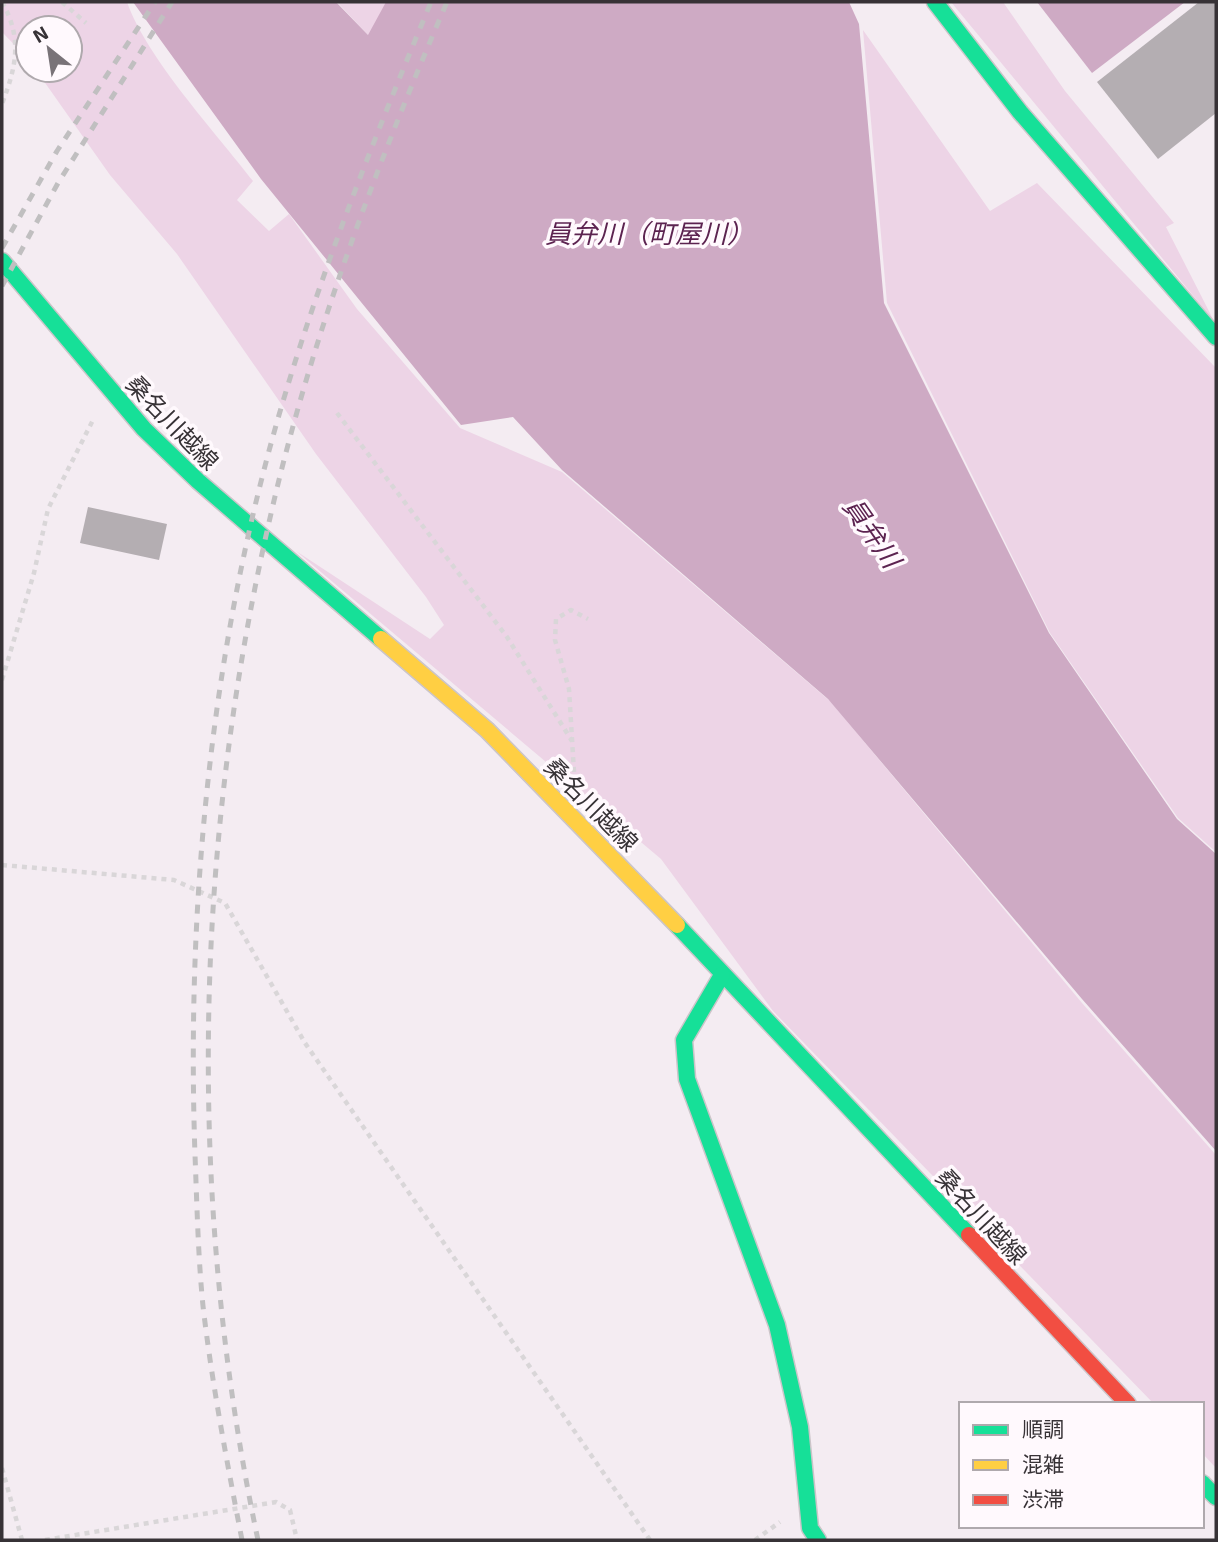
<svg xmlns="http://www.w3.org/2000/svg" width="1218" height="1542" font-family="'Exo 2','Noto Sans JP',sans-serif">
<rect width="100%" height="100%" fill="#f4ecf2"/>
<g fill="#edd4e6">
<path d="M2,2H127C146,57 216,133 253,181L237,200L269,231L289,214L357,309L460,428L562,472L831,702L1082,1003L1216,1155V1468L1202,1453V1404H1154L773,1011L661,859L296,551L430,639L444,625L426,597L316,454L177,254L110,175L36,70H70V28H28V59L2,32Z"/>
<polygon points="337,2 387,2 369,36"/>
<polygon points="951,2 1003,2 1065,91 1174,223 1166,227 1214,321"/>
<polygon points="863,30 990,211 1037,183 1216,368 1216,852 1178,818 1050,633 887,303"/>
</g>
<g fill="#ceaac4">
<polygon points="133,2 336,2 368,35 386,2 849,2 859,24 884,303 1049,633 1177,819 1216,854 1216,1151 1082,999 828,699 562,470 513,417 461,425 261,179"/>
<polygon points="1037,2 1185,2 1092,73"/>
</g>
<g fill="#b4aeb2">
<polygon points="1199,2 1216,2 1216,113 1158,159 1097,82"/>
<polygon points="88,507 167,524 159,560 80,543"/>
</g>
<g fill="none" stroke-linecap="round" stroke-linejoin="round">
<defs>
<g id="fast">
<polyline points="935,2 1020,112 1216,337"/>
<polyline points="2,261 144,429 198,481 381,639"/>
<polyline points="677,925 969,1235"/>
<polyline points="722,975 684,1040 687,1079 777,1325 800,1427 810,1528 818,1540"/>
<polyline points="1202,1483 1216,1497"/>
</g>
<polyline id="slow" points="381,639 487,730 677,925"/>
<polyline id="jam" points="969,1235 1128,1404"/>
</defs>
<use href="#fast" stroke="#cbc5c9" stroke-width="19"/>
<use href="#slow" stroke="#cbc5c9" stroke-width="19"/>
<use href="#jam" stroke="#cbc5c9" stroke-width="19"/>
<g stroke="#d9d6d8" stroke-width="4.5" stroke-dasharray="5 5" stroke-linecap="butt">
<path d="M2,2C23,39 16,67 2,104"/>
<polyline points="62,2 86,23"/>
<polyline points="337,413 507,637 572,741"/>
<polyline points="2,680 34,573 48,509 94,418"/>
<polyline points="574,772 569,689 555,640 556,619 571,610 588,619"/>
<polyline points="2,865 174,880 225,903 305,1043 650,1540"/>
<polyline points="2,1468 22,1540"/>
<polyline points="45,1540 276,1502 290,1510 297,1540"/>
<polyline points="755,1540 780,1522"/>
</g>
<use href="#fast" stroke="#16e098" stroke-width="16"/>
<use href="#slow" stroke="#ffcf43" stroke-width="16"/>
<use href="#jam" stroke="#f24e42" stroke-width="16"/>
<g stroke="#c0bfc0" stroke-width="5" stroke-dasharray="9 9" stroke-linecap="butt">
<polyline points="2,248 57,151 155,2"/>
<polyline points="2,286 58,183 172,2"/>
<path d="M242,1540C227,1462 212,1384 203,1306C198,1256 197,1205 195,1155C186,898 212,634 287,388C327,256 378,129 431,2"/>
<path d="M258,1540C187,1206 193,851 270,518C310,341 375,169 447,2"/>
</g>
</g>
<g text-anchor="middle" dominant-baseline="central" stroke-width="7" stroke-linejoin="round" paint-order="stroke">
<g font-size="24" fill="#373236" stroke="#fff9fd">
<text transform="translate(173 422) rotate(46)">桑名川越線</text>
<text transform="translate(592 804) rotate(45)">桑名川越線</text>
<text transform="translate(982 1216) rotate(47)">桑名川越線</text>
</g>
<g font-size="26" font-style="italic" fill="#5c2350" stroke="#fff9fd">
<text x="649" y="232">員弁川（町屋川）</text>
<text transform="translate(873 532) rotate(55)">員弁川</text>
</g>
</g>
<rect width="1218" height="1542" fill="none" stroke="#373236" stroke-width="7"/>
<rect x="959" y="1402" width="245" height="126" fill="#fff9fd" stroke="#afa9ad" stroke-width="2"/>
<rect x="973" y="1425" width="35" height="10" fill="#16e098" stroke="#afa9ad" stroke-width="2"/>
<text x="1022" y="1437" font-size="21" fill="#373236">順調</text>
<rect x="973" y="1460" width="35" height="10" fill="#ffcf43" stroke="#afa9ad" stroke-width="2"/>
<text x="1022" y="1472" font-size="21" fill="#373236">混雑</text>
<rect x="973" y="1495" width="35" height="10" fill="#f24e42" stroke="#afa9ad" stroke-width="2"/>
<text x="1022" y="1507" font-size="21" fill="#373236">渋滞</text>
<g transform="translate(49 49) rotate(330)"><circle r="33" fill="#fff9fd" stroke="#afa9ad" stroke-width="2"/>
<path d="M0-5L12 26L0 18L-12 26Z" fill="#797378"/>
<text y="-10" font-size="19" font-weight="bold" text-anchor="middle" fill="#373236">N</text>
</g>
</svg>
